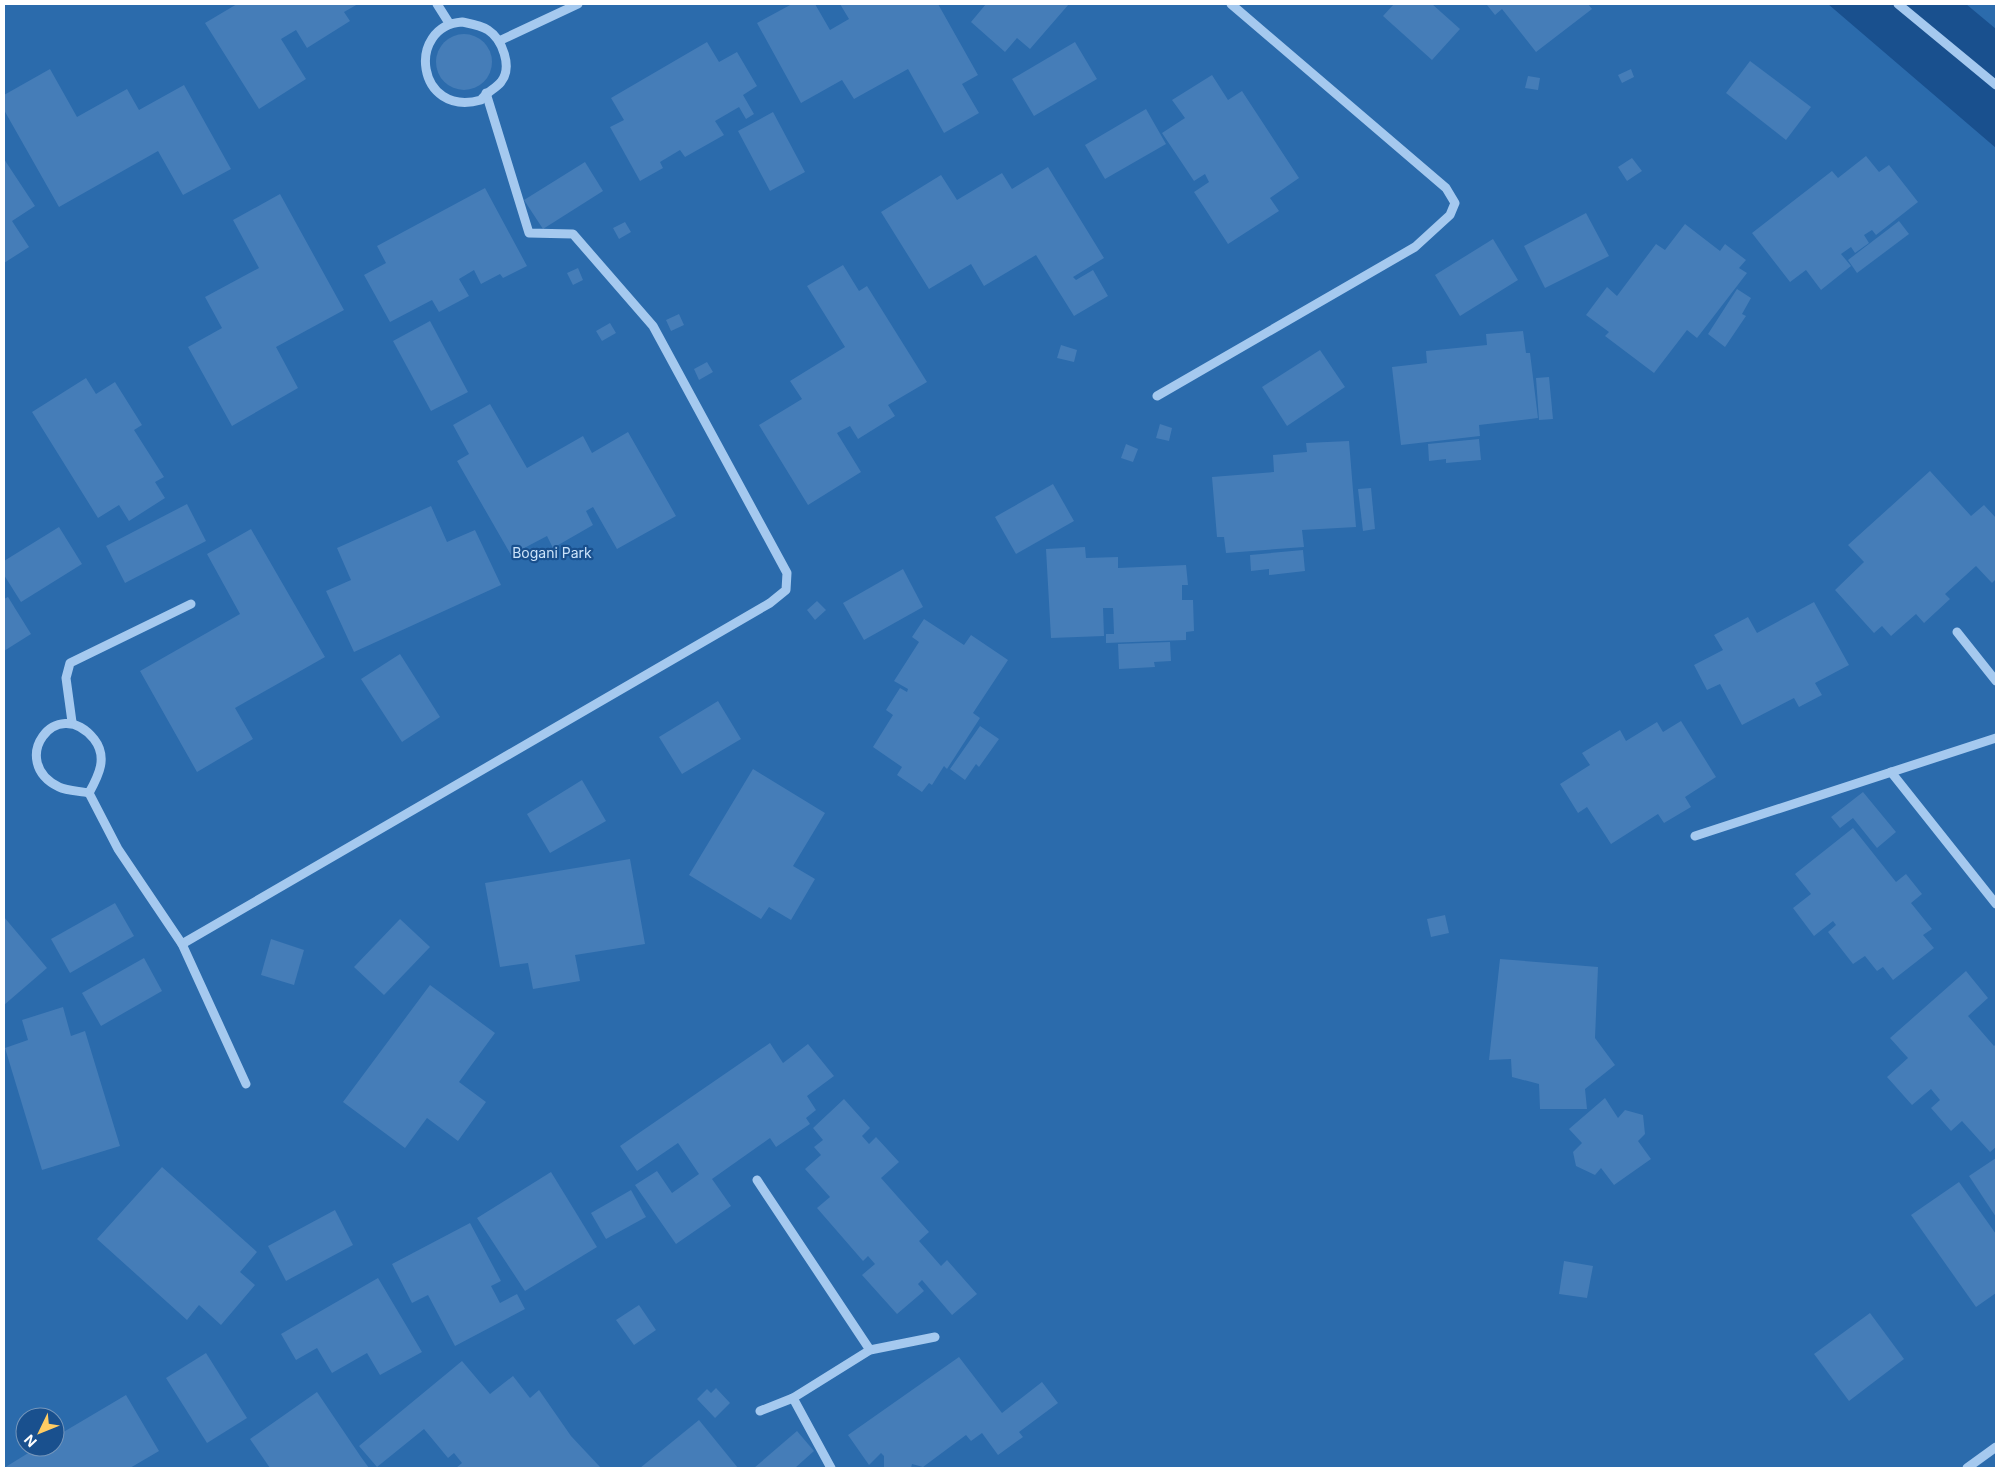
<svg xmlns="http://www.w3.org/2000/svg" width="2000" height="1472" font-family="Inter,sans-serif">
<rect width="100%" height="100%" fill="#19508e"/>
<g fill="#2b6bac" fill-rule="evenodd">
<path d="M4,4H1828L1996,148V1468H4ZM25,1417H55V1447H25Z"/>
<polygon points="1966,4 1996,4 1996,29"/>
</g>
<g fill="#457db8">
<polygon points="237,4 358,4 344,12 350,21 307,48 296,30 281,39 306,79 259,109 205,23"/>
<polygon points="792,4 815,4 830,30 849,19 840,4 938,4 978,75 962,84 979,113 944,133 908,69 854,99 842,80 801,103 757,23"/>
<polygon points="986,4 1069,4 1030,49 1017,38 1005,52 971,22"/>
<polygon points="1394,4 1432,4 1460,29 1432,60 1383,16"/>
<polygon points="1488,4 1588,4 1592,9 1536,52 1502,9 1495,15 1487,5"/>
<circle cx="464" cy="62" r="28"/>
<polygon points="707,42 719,62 737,52 757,86 743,95 754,114 746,119 739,107 715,121 724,135 685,157 680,150 660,162 663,168 640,181 610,127 624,120 611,98"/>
<polygon points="1075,42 1097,79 1034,116 1012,79"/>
<polygon points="1750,61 1811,107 1786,140 1726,93"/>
<polygon points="50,69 77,117 127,89 139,110 184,85 231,169 183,195 158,151 59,207 4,110 4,95"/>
<polygon points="1631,69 1634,77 1622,83 1618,75"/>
<polygon points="1212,75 1228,100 1242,91 1299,178 1270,198 1279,211 1228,244 1194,192 1209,182 1205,174 1194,181 1162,133 1185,118 1172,100"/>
<polygon points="1528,76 1540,78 1538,90 1525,88"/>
<polygon points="1146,109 1166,144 1105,179 1085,145"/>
<polygon points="773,112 805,172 770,191 738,131"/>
<polygon points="1866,156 1879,172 1889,165 1918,202 1876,235 1872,230 1864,235 1869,243 1855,253 1851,247 1841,254 1851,266 1821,290 1806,270 1790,282 1752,233 1832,171 1838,178"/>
<polygon points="1632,158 1642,171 1627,181 1618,167"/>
<polygon points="4,159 35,206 12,221 29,247 4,263"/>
<polygon points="585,162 603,191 543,229 524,200"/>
<polygon points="1048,167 1104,258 1073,277 1076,280 1093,270 1108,296 1074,316 1036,255 984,286 971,264 929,289 881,212 941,175 957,200 1002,173 1012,189"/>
<polygon points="485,188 527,266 503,278 500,274 481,284 474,270 459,279 469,296 439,312 432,300 390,322 364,275 386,263 377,246"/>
<polygon points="280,194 344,310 276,347 298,388 232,426 188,347 222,328 205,297 259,268 233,220"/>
<polygon points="1586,213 1609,256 1545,288 1524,246"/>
<polygon points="1899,221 1909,234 1857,273 1848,260"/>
<polygon points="625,222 631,232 619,239 613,228"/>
<polygon points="1685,224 1720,251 1725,244 1746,260 1739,268 1747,273 1697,338 1687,330 1654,373 1605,336 1609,332 1586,315 1607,287 1617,296 1656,244 1665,250"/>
<polygon points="1493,239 1518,280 1460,316 1435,275"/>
<polygon points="843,265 859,291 867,286 927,382 888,405 895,416 858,439 850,426 837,433 861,472 808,505 759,425 802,399 790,381 845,347 807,286"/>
<polygon points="578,268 583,280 573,285 567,273"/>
<polygon points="1737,289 1751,298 1742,314 1746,316 1725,347 1708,334"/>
<polygon points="679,314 684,325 671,331 666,320"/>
<polygon points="430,321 468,392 431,411 393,341"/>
<polygon points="610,323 616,333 602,341 596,331"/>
<polygon points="1523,331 1526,353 1530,353 1538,418 1479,425 1480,436 1401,445 1392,367 1427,363 1426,351 1487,345 1486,334"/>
<polygon points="1061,345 1077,350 1074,362 1057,358"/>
<polygon points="1320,350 1345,387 1287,426 1262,387"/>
<polygon points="707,362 713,372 699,380 694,369"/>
<polygon points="1549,377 1553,419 1539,420 1536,378"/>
<polygon points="86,378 96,394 115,382 142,425 134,430 164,477 155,482 165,498 129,521 119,505 98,518 32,412"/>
<polygon points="490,404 527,468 583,436 592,453 628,432 676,516 617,549 593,507 586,511 593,525 553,548 547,536 511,555 457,461 469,454 453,425"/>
<polygon points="1160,424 1172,428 1169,441 1156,438"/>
<polygon points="1479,439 1481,460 1446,463 1446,459 1429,461 1428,444"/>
<polygon points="1349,441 1356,527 1302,530 1304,547 1226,553 1224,537 1217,537 1212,477 1274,472 1273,455 1307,452 1306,443"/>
<polygon points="1126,444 1138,449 1133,462 1121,458"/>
<polygon points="1930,471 1971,516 1984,505 1996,518 1996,579 1992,583 1976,566 1945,594 1950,599 1924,623 1916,614 1891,636 1882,626 1874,633 1835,590 1864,562 1848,545"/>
<polygon points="1053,484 1074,521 1016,554 995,517"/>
<polygon points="1371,488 1375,529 1363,531 1358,489"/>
<polygon points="187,504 206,541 125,583 106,546"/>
<polygon points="431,506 447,542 475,530 501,585 354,652 326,591 351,580 337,548"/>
<polygon points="59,527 82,564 21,602 4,575 4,561"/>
<polygon points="251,529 325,657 235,708 253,739 197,772 140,671 240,614 207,554"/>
<polygon points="1085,547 1086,558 1118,557 1118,568 1186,565 1188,585 1182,585 1182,600 1193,600 1194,631 1186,632 1186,640 1106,643 1106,634 1114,634 1113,608 1103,608 1104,636 1051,638 1046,549"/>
<polygon points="1303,550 1305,571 1269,575 1269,569 1251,571 1250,555"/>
<polygon points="903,569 923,607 864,640 843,603"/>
<polygon points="8,597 31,634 4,651 4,599"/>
<polygon points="817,601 826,610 815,620 807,610"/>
<polygon points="1814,602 1849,665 1815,683 1822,695 1799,707 1794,698 1742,725 1720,684 1707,690 1694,665 1723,650 1714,635 1748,617 1757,633"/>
<polygon points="924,619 964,645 971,635 1008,660 973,713 980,718 947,769 944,766 932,785 929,783 922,792 897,775 902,767 873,747 893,715 886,710 900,688 907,692 908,689 894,681 919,642 912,637"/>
<polygon points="1170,642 1171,661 1154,662 1155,667 1119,669 1118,644"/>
<polygon points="400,654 440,717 402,742 361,679"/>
<polygon points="718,701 741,739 682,774 659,737"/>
<polygon points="1681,721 1716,777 1685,797 1691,807 1664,823 1658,814 1611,844 1587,807 1578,813 1560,784 1590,765 1582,753 1620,730 1626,741 1657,722 1663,732"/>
<polygon points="980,726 999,739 979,767 976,764 965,780 950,769"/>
<polygon points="753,769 825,813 793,866 815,879 791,920 769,907 761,919 689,875"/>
<polygon points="582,780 606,821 550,853 527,814"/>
<polygon points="1863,792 1896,832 1877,848 1853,818 1840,828 1831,817"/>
<polygon points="1853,828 1896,882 1906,874 1922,894 1911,903 1932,929 1923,935 1934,948 1893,980 1883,967 1877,971 1865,956 1853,964 1828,932 1836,925 1833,921 1814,936 1793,908 1811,894 1795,874"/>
<polygon points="630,859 645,944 575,955 580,981 533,989 528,963 500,967 485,883"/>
<polygon points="115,903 134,936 70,973 51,939"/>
<polygon points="1445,915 1449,933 1431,937 1427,919"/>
<polygon points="4,917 47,968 4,1005"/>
<polygon points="400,919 430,947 384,995 354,967"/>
<polygon points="271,939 304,950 294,985 261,975"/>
<polygon points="144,958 162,991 101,1026 82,993"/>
<polygon points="1500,959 1598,967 1595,1038 1615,1065 1585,1089 1587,1109 1540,1109 1539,1084 1512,1077 1511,1059 1489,1060"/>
<polygon points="1966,971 1988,998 1968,1016 1994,1046 1996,1044 1996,1147 1990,1152 1962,1121 1951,1131 1931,1108 1940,1100 1931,1089 1912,1105 1887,1077 1908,1058 1890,1038"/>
<polygon points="430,985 495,1033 459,1082 486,1102 458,1141 427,1118 405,1148 343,1102"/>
<polygon points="63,1007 71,1036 85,1031 120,1146 42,1170 5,1048 28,1040 22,1020"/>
<polygon points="770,1043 783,1063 808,1044 834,1076 807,1096 816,1110 806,1118 810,1124 776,1147 770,1138 712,1179 731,1206 676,1244 635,1185 657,1171 672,1193 699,1174 678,1143 637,1171 620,1146"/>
<polygon points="1605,1098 1618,1118 1625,1110 1643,1115 1645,1134 1638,1141 1651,1159 1614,1185 1601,1168 1595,1175 1576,1166 1573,1152 1582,1143 1569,1129"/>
<polygon points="844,1099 870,1128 862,1136 869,1144 876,1137 899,1162 881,1178 929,1232 919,1241 941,1266 947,1260 977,1294 952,1315 922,1280 918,1284 924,1291 897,1314 862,1275 875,1264 868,1256 863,1261 817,1208 830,1197 805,1169 821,1155 814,1147 823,1140 813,1128"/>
<polygon points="1996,1158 1996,1217 1969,1176"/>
<polygon points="162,1167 257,1252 240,1272 255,1285 221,1325 199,1305 187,1320 97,1239"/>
<polygon points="551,1172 597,1247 525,1291 477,1218"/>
<polygon points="1959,1182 1996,1234 1996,1293 1976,1307 1911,1215"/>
<polygon points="631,1190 646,1217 606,1239 591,1213"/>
<polygon points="335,1210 353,1245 286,1281 268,1246"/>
<polygon points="470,1223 501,1281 491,1286 500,1303 517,1294 525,1309 455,1346 428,1295 412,1303 392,1264"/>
<polygon points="1564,1261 1593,1266 1587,1298 1559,1294"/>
<polygon points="378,1278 422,1352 380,1375 367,1353 332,1373 317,1348 296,1360 281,1334"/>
<polygon points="639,1305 656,1330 634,1345 616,1320"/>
<polygon points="1870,1313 1904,1359 1849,1401 1814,1354"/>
<polygon points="206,1353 247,1418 207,1443 166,1378"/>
<polygon points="959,1357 1002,1413 1042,1382 1058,1403 1019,1432 1023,1437 998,1455 982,1433 971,1441 966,1435 923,1467 912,1464 911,1468 884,1468 884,1456 881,1453 869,1465 848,1435"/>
<polygon points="462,1361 490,1394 513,1376 530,1398 539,1390 571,1436 601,1468 456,1468 462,1463 454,1453 448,1458 424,1429 377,1467 359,1446"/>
<polygon points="716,1388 730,1403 715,1418 697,1399 707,1389 711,1393"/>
<polygon points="317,1392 361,1457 369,1468 270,1468 250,1439"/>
<polygon points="126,1395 159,1451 130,1468 4,1468 38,1447 55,1447 55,1437"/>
<polygon points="699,1420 738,1468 640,1468"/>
<polygon points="797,1431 814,1451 795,1468 754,1468"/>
</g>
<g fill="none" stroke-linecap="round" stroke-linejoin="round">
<g stroke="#a5c9ef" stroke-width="9">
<polyline points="437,4 449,23"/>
<polyline points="1898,4 1996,85"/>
<path d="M462,22C472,24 480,25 488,30C502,39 513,67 501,82C495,89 487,92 481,100C416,118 406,26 462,22Z"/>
<polyline points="499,41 578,4"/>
<polyline points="1157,396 1415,247 1450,215 1455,203 1446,188 1231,4"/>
<polyline points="1957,632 1996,681"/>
<polyline points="72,722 66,678 70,663 191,604"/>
<polyline points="1891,772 1996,904"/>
<path d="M89,793C80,791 67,791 59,787C7,762 56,693 94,739C108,757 99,775 89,793L118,849L182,944L246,1084"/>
<polyline points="1695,836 1996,738"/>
<polyline points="182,944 770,603 786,590 787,573 653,326 573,234 529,233 486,93"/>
<polyline points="757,1180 870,1350"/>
<polyline points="793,1398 831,1468"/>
<polyline points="760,1411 793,1398 870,1350 935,1337"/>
<polyline points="1967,1468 1996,1447"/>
</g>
</g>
<g text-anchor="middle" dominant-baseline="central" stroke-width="4.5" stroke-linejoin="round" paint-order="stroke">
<g font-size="14" fill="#cce3fa" stroke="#19508e">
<text x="552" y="552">Bogani Park</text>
</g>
</g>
<rect width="2000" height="1472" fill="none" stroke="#ffffff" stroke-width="10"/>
<g transform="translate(40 1432) rotate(227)"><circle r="24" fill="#19508e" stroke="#7596bb"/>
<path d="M0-4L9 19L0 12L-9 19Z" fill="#ffcc63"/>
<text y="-8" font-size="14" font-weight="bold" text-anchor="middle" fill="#ffffff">N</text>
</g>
</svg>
